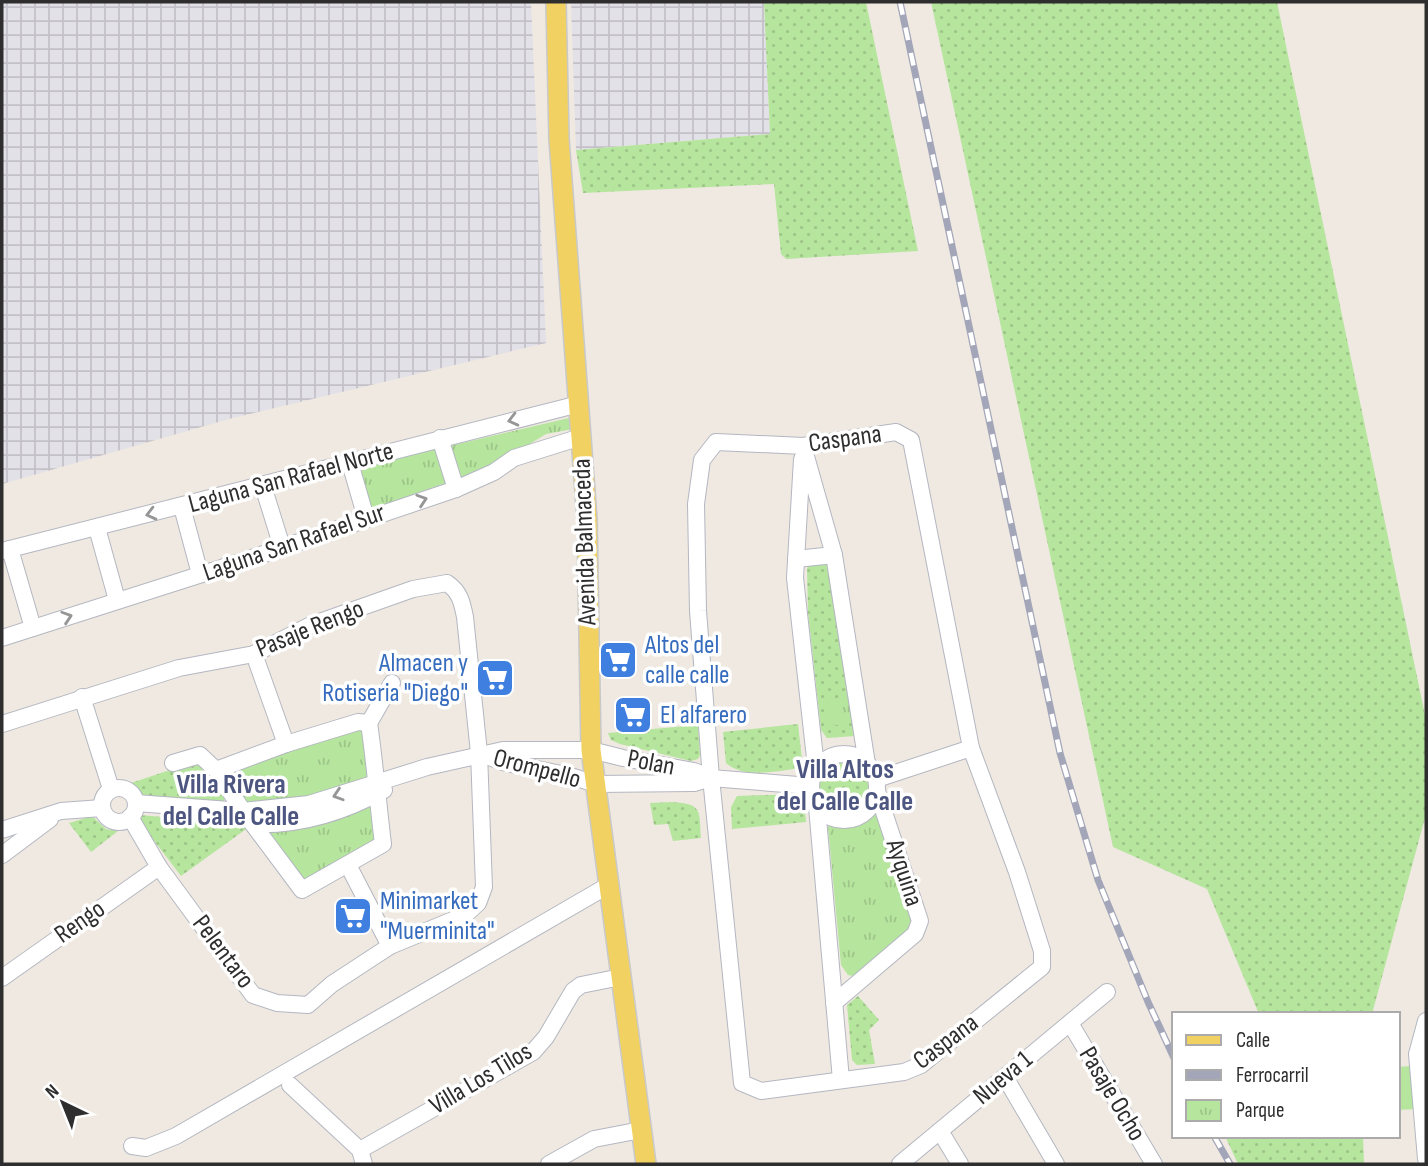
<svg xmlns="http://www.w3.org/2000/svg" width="1428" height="1166" font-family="'Sofia Sans Condensed',sans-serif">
<defs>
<pattern id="industrial-grid" width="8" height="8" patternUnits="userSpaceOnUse" patternTransform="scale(1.75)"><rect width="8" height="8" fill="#e3e1e8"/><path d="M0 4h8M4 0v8" fill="none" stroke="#c3c1c7"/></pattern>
<pattern id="grass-dots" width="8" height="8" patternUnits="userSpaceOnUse" patternTransform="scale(1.75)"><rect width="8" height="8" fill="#b6e59e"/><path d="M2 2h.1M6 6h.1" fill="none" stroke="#9dc588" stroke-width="1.8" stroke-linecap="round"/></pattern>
<pattern id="park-tufts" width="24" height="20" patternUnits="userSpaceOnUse" patternTransform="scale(1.75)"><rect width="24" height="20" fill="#b6e59e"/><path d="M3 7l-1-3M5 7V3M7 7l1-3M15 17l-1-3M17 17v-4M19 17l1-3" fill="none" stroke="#9dc588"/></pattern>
</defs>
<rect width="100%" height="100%" fill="#efe9e1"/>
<g fill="url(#industrial-grid)">
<polygon points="2,2 531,2 546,343 229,419 2,484"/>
<polygon points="571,2 764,2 770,134 576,150"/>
</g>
<g fill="url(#grass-dots)">
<polygon points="764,2 866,2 918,251 786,259 781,254 774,184 583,193 576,150 770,134"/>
<polygon points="931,2 1277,2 1426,720 1426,814 1372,1014 1259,1014 1207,889 1113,847"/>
<polygon points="824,561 828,565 855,736 827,738 821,730 808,612 807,568 812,562"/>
<path d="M798,724L803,768C780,770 745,780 726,763L723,732Z"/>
<polygon points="698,725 700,755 698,759 691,761 620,744 611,740 608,733"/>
<circle cx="844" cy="785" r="25"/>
<polygon points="197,761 203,762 225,796 223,805 141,797 128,784"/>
<polygon points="798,794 804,801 806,822 732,829 731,807 737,796"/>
<path d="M672,802C703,804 699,810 701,838L673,841L668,824L654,825L650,803Z"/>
<polygon points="140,815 240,824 249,827 181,876 139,821"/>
<polygon points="92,816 106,829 118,831 91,852 69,823"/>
<polygon points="858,996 879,1020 869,1030 875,1064 857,1065 852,1060 847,1005"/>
<polygon points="1225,1136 1363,1136 1364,1164 1238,1164"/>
</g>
<g fill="url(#park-tufts)">
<polygon points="573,417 573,429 546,434 492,467 374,508 368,504 360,475 364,466"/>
<circle cx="837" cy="712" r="13"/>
<polygon points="355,729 365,730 371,778 322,795 247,805 224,772"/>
<polygon points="369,801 376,840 303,882 264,829"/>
<path d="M871,812H880L920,922L858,977L848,975L841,965L828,827L831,821C846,826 859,821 871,812Z"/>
<polygon points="1410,1066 1415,1109 1398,1110 1398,1067"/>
</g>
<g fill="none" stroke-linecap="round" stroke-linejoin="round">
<defs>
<g id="minor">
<polygon points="896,432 911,440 971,748 1017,872 1042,951 1042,967 921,1065 904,1072 761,1091 742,1083 711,778 698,611 696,504 702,460 716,442 803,446"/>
<polyline points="440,438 456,489"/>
<polyline points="803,446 834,555 867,764"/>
<polyline points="802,459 795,578 816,767"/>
<polyline points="350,463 366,518"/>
<polyline points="263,486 282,547"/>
<polyline points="182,507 200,574"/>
<polyline points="97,528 117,600"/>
<polyline points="10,549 33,628"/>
<polyline points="2,551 579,404"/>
<polyline points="796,559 834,555"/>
<polyline points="2,638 243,561 456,489 494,472 514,458 581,437"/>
<polyline points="254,654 286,744"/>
<polyline points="82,697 111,789"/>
<polyline points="369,723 392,683"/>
<path d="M2,724L179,668L254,654L311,625L413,589L447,583C460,592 462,602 465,617L479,753L484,887L478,903L465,915L390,946L332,984L308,1005L277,1003L253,995L159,867L130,817"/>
<circle cx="844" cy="787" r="33"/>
<polyline points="482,754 502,762 571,776 595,784 694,783 711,778 810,786"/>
<path d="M173,763L200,755L216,770L243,811L302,890L383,844C378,804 375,764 369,723L358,722L286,744L216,770"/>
<polyline points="877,779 971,748"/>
<circle cx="119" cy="805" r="17"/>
<polyline points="136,803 243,811 309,804 427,767 503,750 591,750 623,758 694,771 711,778"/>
<polyline points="817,807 841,1080"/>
<path d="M253,824C299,826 344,812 384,790"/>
<polyline points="2,830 61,811 102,808"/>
<polyline points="2,855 50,819"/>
<polyline points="348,865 390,946"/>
<polyline points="2,978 159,867"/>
<polyline points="834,1003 915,934 920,921 877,791"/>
<polyline points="1426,1021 1417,1054 1426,1159"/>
<polyline points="1070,1023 1154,1164"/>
<polyline points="1005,1077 1056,1164"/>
<polyline points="290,1085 360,1150 364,1164"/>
<polyline points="940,1131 960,1164"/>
<polyline points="132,1146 146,1148 176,1136 609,885"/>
<polyline points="360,1150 533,1052 546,1037 573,991 581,985 621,977"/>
<polyline points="549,1164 594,1139 641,1130"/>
<polyline points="900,1164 1107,992"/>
</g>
<polyline id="major" points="556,2 559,139 587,519 591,750 646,1164"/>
</defs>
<use href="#minor" stroke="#b4b7c1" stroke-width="18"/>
<use href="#major" stroke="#c9c9c9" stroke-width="22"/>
<use href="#minor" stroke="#fff" stroke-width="16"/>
<use href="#major" stroke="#f2d163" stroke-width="19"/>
<defs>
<g id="rail">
<polyline points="900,2 1060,753 1098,880 1148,1002 1174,1058"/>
<polyline points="1214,1136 1230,1164"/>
</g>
</defs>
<use href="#rail" stroke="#a3a6b8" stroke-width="7"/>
<use href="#rail" stroke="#fff" stroke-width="4.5" stroke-dasharray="13" stroke-linecap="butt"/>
</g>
<defs><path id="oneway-chevron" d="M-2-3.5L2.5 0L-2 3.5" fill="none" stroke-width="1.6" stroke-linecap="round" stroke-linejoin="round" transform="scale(1.75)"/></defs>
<g stroke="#969696">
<use href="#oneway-chevron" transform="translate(513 420) rotate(166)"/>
<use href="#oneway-chevron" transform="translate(422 500) rotate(-18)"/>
<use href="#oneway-chevron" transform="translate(151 514) rotate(166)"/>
<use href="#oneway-chevron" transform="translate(67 617) rotate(-18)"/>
<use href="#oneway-chevron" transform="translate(338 795) rotate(162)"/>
</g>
<defs>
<symbol id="supermarket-square" viewBox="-11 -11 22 22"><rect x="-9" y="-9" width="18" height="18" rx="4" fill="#3f7fe0" stroke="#fff"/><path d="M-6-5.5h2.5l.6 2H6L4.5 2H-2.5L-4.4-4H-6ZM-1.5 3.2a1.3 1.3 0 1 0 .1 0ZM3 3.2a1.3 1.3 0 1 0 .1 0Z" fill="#fff"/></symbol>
</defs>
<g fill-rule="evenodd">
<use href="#supermarket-square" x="596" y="638" width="44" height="44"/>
<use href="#supermarket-square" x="473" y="656" width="44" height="44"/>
<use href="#supermarket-square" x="611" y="693" width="44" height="44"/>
<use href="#supermarket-square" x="331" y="894" width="44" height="44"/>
</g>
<g text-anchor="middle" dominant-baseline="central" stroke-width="7" stroke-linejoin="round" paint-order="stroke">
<g font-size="26" fill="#2e2e2e" stroke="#fff">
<text transform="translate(845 439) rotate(-8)">Caspana</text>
<text transform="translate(291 478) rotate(-15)">Laguna San Rafael Norte</text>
<text transform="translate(585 542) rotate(-92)">Avenida Balmaceda</text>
<text transform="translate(294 543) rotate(-19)">Laguna San Rafael Sur</text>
<text transform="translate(310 629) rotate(-22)">Pasaje Rengo</text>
<text transform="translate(651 763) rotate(11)">Polan</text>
<text transform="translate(537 769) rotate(15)">Orompello</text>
<text transform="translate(904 873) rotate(72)">Ayquina</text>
<text transform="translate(80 922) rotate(-35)">Rengo</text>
<text transform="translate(223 952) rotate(53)">Pelentaro</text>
<text transform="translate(946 1042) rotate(-37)">Caspana</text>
<text transform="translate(1003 1078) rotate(-40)">Nueva 1</text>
<text transform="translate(481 1079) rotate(-31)">Villa Los Tilos</text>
<text transform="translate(1112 1094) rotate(59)">Pasaje Ocho</text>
</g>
<g font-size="26" fill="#366cbe" stroke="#fff" text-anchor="start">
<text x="645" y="645">Altos del<tspan x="645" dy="30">calle calle</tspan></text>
<text x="468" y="663" text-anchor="end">Almacen y<tspan x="468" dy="30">Rotiseria "Diego"</tspan></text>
<text x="660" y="715">El alfarero</text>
<text x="380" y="901">Minimarket<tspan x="380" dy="30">"Muerminita"</tspan></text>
</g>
<g font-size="28" font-weight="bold" fill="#4d5680" stroke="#fff">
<text x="845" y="769">Villa Altos<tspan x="845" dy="32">del Calle Calle</tspan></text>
<text x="231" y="784">Villa Rivera<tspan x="231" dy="32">del Calle Calle</tspan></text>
</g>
</g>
<rect width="1428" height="1166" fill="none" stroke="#2e2e2e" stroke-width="7"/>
<rect x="1172" y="1012" width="228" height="126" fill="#ffffff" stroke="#ababab" stroke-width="2"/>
<rect x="1186" y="1035" width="35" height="10" fill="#f2d163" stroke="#ababab" stroke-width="2"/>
<text x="1236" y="1047" font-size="21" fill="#2e2e2e">Calle</text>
<rect x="1186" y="1070" width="35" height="10" fill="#a3a6b8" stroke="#ababab" stroke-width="2"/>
<text x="1236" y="1082" font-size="21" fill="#2e2e2e">Ferrocarril</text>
<rect x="1186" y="1100" width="35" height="21" fill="url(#park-tufts)" stroke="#ababab" stroke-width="2"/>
<text x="1236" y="1117" font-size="21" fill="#2e2e2e">Parque</text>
<g transform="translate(63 1103) rotate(317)" stroke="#ffffff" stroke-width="5" paint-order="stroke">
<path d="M0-5L12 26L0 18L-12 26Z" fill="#2e2e2e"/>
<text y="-10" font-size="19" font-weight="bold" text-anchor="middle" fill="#2e2e2e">N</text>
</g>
</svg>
